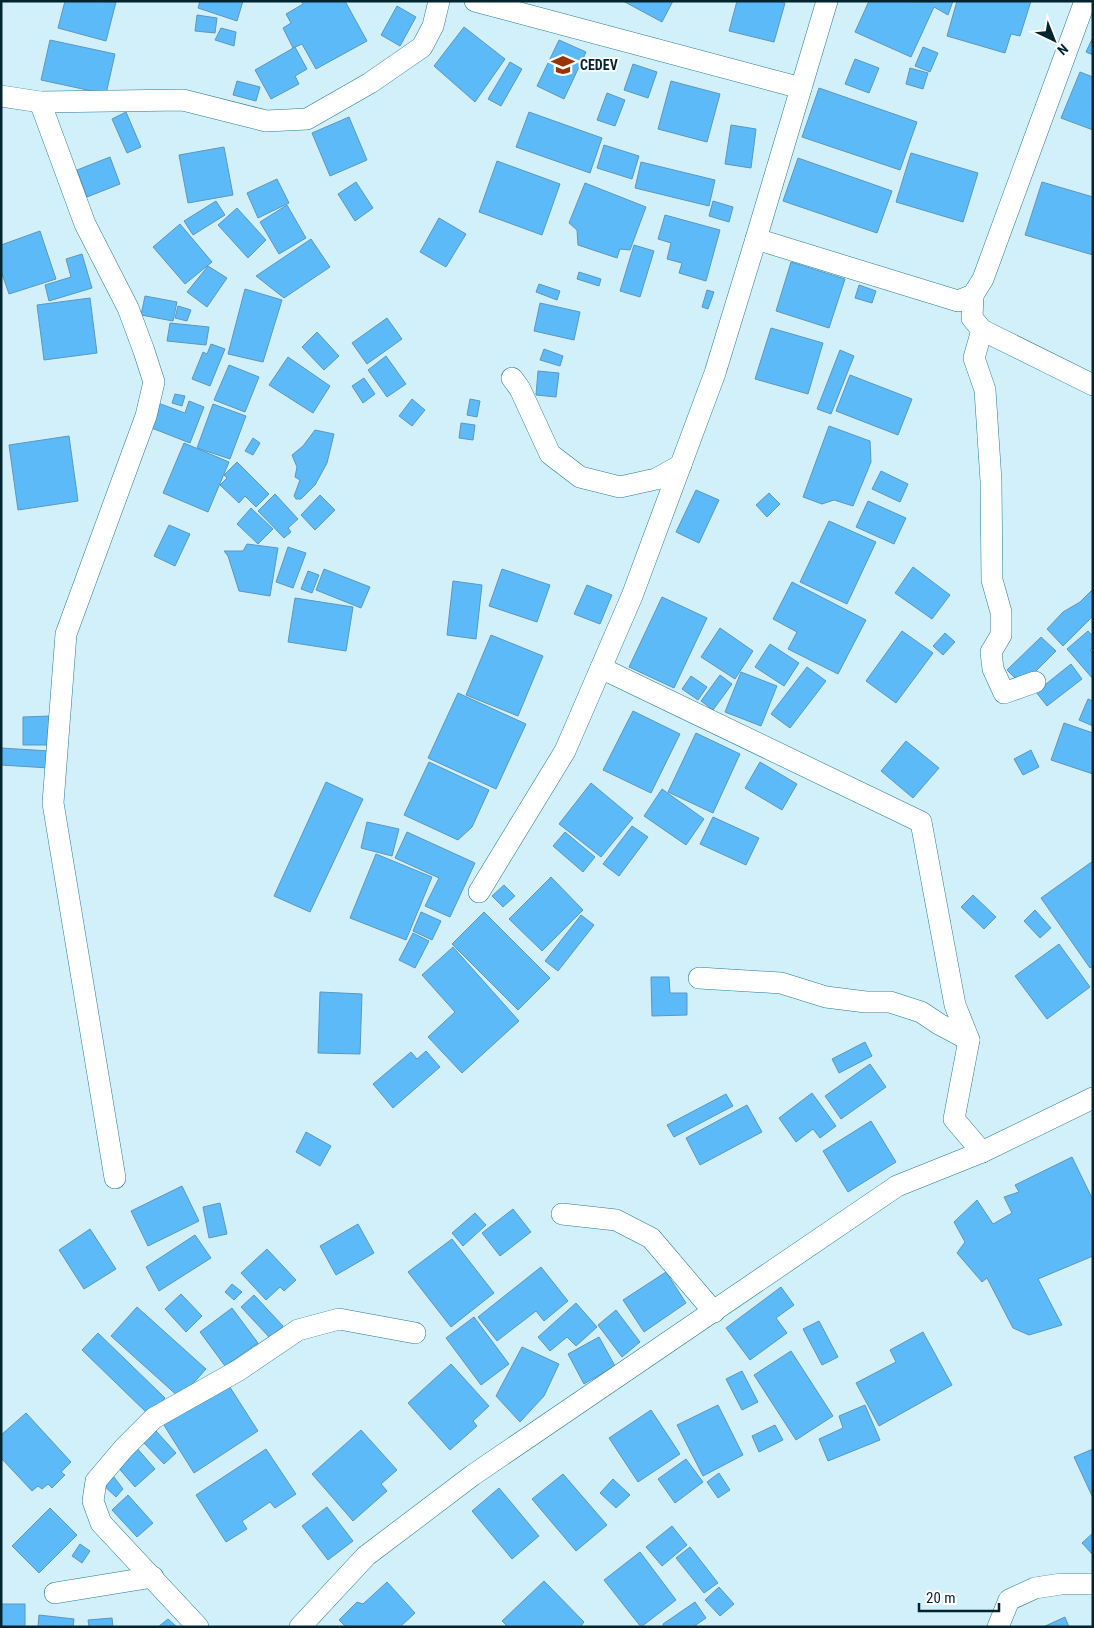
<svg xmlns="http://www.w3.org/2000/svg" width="1094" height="1628" font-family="'Roboto Condensed',sans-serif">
<rect width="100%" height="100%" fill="#d1f0fa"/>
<g fill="#5cbaf8" stroke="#5c97c0">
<polygon points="65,1 116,2 106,41 58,28"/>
<polygon points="200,1 243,1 237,21 198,8"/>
<polygon points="301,1 345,1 367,41 316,69 302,44 293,48 283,28 291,23 286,14 303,4"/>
<polygon points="623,1 673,1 662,22"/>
<polygon points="737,1 778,1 785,3 774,42 729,31"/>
<polygon points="869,1 929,2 953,1 948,15 934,7 911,57 855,32"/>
<polygon points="957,1 1031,1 1020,36 1011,34 1005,53 947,36"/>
<polygon points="397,6 416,17 400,46 381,35"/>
<polygon points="197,15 217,18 215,33 195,31"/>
<polygon points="464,27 505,59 475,102 434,66"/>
<polygon points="221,28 236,32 234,46 215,40"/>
<polygon points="1093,37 1093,55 1086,52"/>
<polygon points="50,40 115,54 106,94 41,80"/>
<polygon points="559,40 586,52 564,99 537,86"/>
<polygon points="295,47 307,69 295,76 299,84 271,99 255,70"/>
<polygon points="923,47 938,53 930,72 915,66"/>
<polygon points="855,59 879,68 869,93 845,84"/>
<polygon points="510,62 522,69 501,106 488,99"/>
<polygon points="633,64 657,72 648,98 624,90"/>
<polygon points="910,68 928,73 923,89 906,84"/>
<polygon points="1080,72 1093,77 1093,130 1061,118"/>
<polygon points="237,81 260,87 256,101 233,95"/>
<polygon points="671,81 720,94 707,142 658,129"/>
<polygon points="819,88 917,122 900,170 802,137"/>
<polygon points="607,93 625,100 615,126 597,120"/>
<polygon points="126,112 141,147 127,153 112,119"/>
<polygon points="529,112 602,138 590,173 516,147"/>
<polygon points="349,117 367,160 330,176 312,133"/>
<polygon points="731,125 756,129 751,168 725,164"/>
<polygon points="604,145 639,156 632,179 597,168"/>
<polygon points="224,147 233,195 188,203 179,155"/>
<polygon points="911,153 978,173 963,222 896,202"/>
<polygon points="110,157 120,184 87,197 77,170"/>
<polygon points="798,158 892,191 877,233 783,201"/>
<polygon points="497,161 560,184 542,235 479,212"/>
<polygon points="641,162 715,180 709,206 635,188"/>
<polygon points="277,179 289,203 258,218 247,193"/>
<polygon points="356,182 373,208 355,221 338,194"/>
<polygon points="1042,182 1093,197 1093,255 1025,235"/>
<polygon points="585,183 646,207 630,250 620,249 617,258 578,245 577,230 569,223"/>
<polygon points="216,201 225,215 193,235 184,221"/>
<polygon points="713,201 733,207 729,222 709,216"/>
<polygon points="287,205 306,238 279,254 260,222"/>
<polygon points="237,208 266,240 248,258 218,225"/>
<polygon points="665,215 720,230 706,281 679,273 682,263 667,259 671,243 658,239"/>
<polygon points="439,218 466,234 446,267 420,252"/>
<polygon points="180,224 212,262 185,284 153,247"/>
<polygon points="40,231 56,279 9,294 1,271 1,245"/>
<polygon points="311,239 330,267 284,298 256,276"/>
<polygon points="634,245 654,251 640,297 620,291"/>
<polygon points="82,254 92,288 49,301 45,285 71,277 66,259"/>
<polygon points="791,262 845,279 829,328 776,311"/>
<polygon points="208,266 227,278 207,307 187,292"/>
<polygon points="579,272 601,279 599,286 577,279"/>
<polygon points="539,284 560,291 557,300 536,292"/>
<polygon points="859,285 876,291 872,303 855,298"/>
<polygon points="245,289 282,300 263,362 228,354"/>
<polygon points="707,290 714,292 708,309 702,307"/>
<polygon points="145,296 177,302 173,321 141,315"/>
<polygon points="90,298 97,353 44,360 37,305"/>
<polygon points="540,303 580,312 574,340 534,331"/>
<polygon points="178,306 191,310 187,321 175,318"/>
<polygon points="387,318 402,339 367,364 352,343"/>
<polygon points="170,323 209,327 206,345 167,341"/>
<polygon points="771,328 823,343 808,394 755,379"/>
<polygon points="317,332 339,356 324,370 302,347"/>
<polygon points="211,344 225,349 210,386 192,379 203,352 207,354"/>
<polygon points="544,349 563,356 560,366 540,360"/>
<polygon points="840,350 854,356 831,414 817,409"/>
<polygon points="386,356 406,384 387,397 368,370"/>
<polygon points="288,357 330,386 313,413 269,385"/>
<polygon points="229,365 259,377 245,412 214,400"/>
<polygon points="538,371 559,373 556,397 536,395"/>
<polygon points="850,375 912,399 898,435 836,411"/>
<polygon points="364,378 375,394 363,403 352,386"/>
<polygon points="175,394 185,396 182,406 172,403"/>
<polygon points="412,399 425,410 412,426 399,416"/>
<polygon points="470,399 480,401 477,417 467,415"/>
<polygon points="189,401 204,407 190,443 149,427 158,403 185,413"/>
<polygon points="213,404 246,416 230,459 197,448"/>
<polygon points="461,423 475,425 473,440 459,438"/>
<polygon points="829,426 870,441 871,462 853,506 834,500 822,504 803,497"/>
<polygon points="315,430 334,434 327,463 315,485 301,499 296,499 294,496 300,480 295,477 297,467 292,455 303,446"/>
<polygon points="69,436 78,501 18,510 9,445"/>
<polygon points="253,438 260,443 253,455 245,451"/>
<polygon points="184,443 229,462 208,512 163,493"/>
<polygon points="237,462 269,494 256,507 245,496 239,503 220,485 227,478 224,475"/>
<polygon points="881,471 908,484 900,502 872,489"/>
<polygon points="696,490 719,500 699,543 676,532"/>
<polygon points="769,493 780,504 767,517 756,505"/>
<polygon points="275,494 298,519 288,528 291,532 284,538 258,511"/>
<polygon points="320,495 335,510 315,530 301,515"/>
<polygon points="868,501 906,518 894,544 856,527"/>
<polygon points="251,508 273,529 258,544 237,524"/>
<polygon points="829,521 876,542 847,604 800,582"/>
<polygon points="169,525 190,534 175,566 154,556"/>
<polygon points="247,544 278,548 270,596 239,591 228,556 224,551 243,551"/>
<polygon points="288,547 306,553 293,588 276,582"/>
<polygon points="913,567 950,595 932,619 895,593"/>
<polygon points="324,569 370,587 361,608 316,590"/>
<polygon points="502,569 550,585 537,622 489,606"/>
<polygon points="308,571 319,575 312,593 301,589"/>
<polygon points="453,581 482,585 476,639 447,635"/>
<polygon points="792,582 866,620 838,674 788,649 797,632 773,619"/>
<polygon points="587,585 612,595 600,624 574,614"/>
<polygon points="1093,589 1093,616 1063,646 1047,629 1063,612 1080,602"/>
<polygon points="662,597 707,618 674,688 629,667"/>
<polygon points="295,598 353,607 346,651 288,642"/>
<polygon points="720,628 753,651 735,679 701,657"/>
<polygon points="902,631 933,653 896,703 866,681"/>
<polygon points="1088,631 1093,636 1093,648 1090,650 1093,653 1093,679 1067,649"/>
<polygon points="945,633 955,642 943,655 933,646"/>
<polygon points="491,635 543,656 518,716 466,695"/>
<polygon points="1041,637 1056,651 1022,685 1007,670"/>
<polygon points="770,644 799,663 784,686 755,667"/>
<polygon points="1071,664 1082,679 1047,706 1036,692"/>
<polygon points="807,667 826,681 790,728 771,714"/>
<polygon points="741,672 777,686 761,726 725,712"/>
<polygon points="720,675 732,684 713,710 701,701"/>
<polygon points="691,676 707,687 698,700 682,689"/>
<polygon points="458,693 526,724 496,789 428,758"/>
<polygon points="1088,699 1093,701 1093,726 1079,720"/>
<polygon points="633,711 680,734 651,793 603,770"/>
<polygon points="50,716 50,745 23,745 23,717"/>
<polygon points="1064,723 1093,733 1093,774 1051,760"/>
<polygon points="696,733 740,754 713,813 668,792"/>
<polygon points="906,741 939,768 913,798 881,771"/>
<polygon points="1,748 50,751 49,768 1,765"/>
<polygon points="1031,750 1039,767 1023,775 1014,759"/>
<polygon points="429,762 489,790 472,827 458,840 404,815"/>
<polygon points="760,762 797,784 782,810 745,788"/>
<polygon points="326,782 363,799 310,912 274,896"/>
<polygon points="591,783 633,818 601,857 559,824"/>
<polygon points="662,789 704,819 686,845 644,816"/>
<polygon points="713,817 759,838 746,865 700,844"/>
<polygon points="367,822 399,829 392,856 361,848"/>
<polygon points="632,826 648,837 619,876 603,864"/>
<polygon points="407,832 475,863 450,917 425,906 439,878 395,858"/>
<polygon points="565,832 595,857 583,872 553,846"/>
<polygon points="376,854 432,877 406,940 350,918"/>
<polygon points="1093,861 1093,966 1090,968 1041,898"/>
<polygon points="551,877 583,910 542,951 509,919"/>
<polygon points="504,885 515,896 503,907 492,896"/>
<polygon points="973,895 996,917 984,929 961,907"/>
<polygon points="1035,910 1051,928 1040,938 1024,921"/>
<polygon points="421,912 441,921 432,940 413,931"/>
<polygon points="484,912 550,978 518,1010 452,944"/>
<polygon points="581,915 594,925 558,971 545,961"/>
<polygon points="413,933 429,941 415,968 399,960"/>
<polygon points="1059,944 1090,987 1047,1019 1015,976"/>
<polygon points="453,947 519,1021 462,1073 428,1037 455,1012 422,975"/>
<polygon points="651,977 669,977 670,993 687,993 687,1015 652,1016"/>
<polygon points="320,992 362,994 360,1054 318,1053"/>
<polygon points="865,1042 872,1056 839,1073 832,1059"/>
<polygon points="426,1051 440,1067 393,1108 373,1084 411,1052 417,1059"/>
<polygon points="870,1064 886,1087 841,1119 825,1096"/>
<polygon points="812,1093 836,1126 820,1138 813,1129 796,1142 779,1118"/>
<polygon points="726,1094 733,1106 674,1137 667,1125"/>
<polygon points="747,1105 762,1132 700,1165 686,1138"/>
<polygon points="871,1121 896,1162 848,1192 823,1151"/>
<polygon points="306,1132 331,1146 320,1166 296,1152"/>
<polygon points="1072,1157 1093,1200 1093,1256 1038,1279 1062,1325 1029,1335 1013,1328 987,1278 982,1282 957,1253 965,1242 954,1222 977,1200 993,1224 1012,1213 1004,1197 1019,1192 1015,1185"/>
<polygon points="182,1186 199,1221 148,1246 131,1211"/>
<polygon points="220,1203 227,1234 209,1238 203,1207"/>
<polygon points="513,1209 531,1232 500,1256 482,1233"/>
<polygon points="475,1213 486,1225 463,1246 452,1233"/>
<polygon points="358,1224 374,1253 336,1275 320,1246"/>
<polygon points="90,1229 116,1269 84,1289 59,1250"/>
<polygon points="195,1235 211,1258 159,1291 146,1267"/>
<polygon points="452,1239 494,1293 451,1327 408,1272"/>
<polygon points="267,1249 296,1280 284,1291 280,1287 266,1300 241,1273"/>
<polygon points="541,1267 568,1301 544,1321 536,1311 497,1341 478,1317"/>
<polygon points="666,1272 686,1303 644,1332 623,1300"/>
<polygon points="232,1284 242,1292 234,1300 225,1292"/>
<polygon points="781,1287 794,1305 776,1318 787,1333 750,1360 726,1328"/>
<polygon points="181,1294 202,1316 186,1332 165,1309"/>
<polygon points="254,1295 283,1326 270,1338 241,1307"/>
<polygon points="576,1303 597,1327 576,1346 567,1337 550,1351 538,1337"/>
<polygon points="137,1307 206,1369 180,1398 111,1336"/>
<polygon points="232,1308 258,1343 225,1366 200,1332"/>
<polygon points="616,1310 640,1342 622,1357 598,1325"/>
<polygon points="474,1317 509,1364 481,1385 446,1338"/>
<polygon points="819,1321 838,1357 822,1365 803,1329"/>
<polygon points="923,1332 952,1385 879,1426 856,1383 896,1362 890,1350"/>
<polygon points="98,1333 165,1398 149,1415 82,1350"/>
<polygon points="599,1337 615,1366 584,1384 568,1354"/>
<polygon points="522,1347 559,1364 544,1396 520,1422 496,1396"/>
<polygon points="791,1351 833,1416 796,1440 754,1375"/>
<polygon points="451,1364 489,1406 473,1421 477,1426 450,1450 408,1403"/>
<polygon points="742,1371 758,1402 742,1410 726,1379"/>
<polygon points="226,1381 258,1431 194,1473 162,1422"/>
<polygon points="718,1405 743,1455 703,1476 677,1425"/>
<polygon points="865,1405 880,1440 828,1461 819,1439 843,1428 839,1416"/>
<polygon points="651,1410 680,1454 638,1482 609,1438"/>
<polygon points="26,1413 71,1462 61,1472 65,1475 52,1488 48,1484 42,1489 38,1486 32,1491 1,1458 1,1435"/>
<polygon points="775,1425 783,1440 759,1452 752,1436"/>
<polygon points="361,1430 397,1470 381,1484 387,1491 353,1521 312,1474"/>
<polygon points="156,1431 176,1453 164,1464 144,1443"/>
<polygon points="136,1447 155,1469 135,1487 116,1465"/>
<polygon points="266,1449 296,1494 275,1508 270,1502 242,1521 247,1529 226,1542 196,1495"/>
<polygon points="1093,1449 1093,1498 1074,1457"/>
<polygon points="686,1459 703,1482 675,1503 658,1479"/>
<polygon points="111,1473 123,1489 116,1497 102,1484"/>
<polygon points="719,1473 730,1490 718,1498 707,1482"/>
<polygon points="563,1474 607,1525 576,1551 532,1499"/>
<polygon points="613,1479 630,1495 616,1508 600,1493"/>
<polygon points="499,1488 539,1536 512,1559 472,1511"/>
<polygon points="128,1495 153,1523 137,1537 112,1510"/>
<polygon points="327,1507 353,1541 328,1560 302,1526"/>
<polygon points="50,1508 77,1535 39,1573 12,1546"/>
<polygon points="672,1526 687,1545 662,1566 646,1547"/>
<polygon points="1093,1533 1093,1555 1082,1543"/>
<polygon points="80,1544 90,1551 82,1563 72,1556"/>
<polygon points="690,1547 718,1583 704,1593 676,1558"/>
<polygon points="640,1552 676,1600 641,1627 604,1580"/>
<polygon points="544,1581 584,1622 580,1627 508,1627 502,1621"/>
<polygon points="387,1582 415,1613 400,1627 346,1627 339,1620 357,1602 363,1604"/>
<polygon points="719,1587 734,1604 720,1616 705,1600"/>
<polygon points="695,1602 706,1618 693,1627 664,1627 663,1624"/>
<rect x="1" y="1604" width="24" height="23"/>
<polygon points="39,1615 74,1619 73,1627 38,1627"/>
<polygon points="1065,1617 1069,1627 1043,1627"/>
<polygon points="112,1618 113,1627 89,1627 88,1620"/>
<polygon points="168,1619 177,1627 158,1627"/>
</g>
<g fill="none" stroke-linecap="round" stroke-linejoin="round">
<defs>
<g id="street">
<polyline points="475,1 801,88"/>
<polyline points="1,96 40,102 183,100 266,121 307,119 370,83 422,47 433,26 439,1"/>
<polyline points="40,102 85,224 128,308 144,351 154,382 146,416 66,634 53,803 115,1178"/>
<polyline points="756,239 958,301 973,295 983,279 1085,1"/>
<polyline points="973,295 972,318 982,330 974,358 985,390 991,481 992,580 1001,612 1001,635 991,652 993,669 1004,693 1035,682"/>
<polyline points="982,330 1093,385"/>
<polyline points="512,378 520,389 550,454 580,477 620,487 656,479 681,465"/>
<polyline points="601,668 921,822 955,1005 969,1040 954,1119 982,1152"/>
<polyline points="479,892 565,751 632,596 715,373 756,239 827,1"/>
<polyline points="699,978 781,983 826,997 866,1002 890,1002 921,1012 939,1024 969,1040"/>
<polyline points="562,1214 616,1220 651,1238 714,1312"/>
<polyline points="55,1593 153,1577"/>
<polyline points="198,1627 101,1523 93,1501 96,1481 124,1448 154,1418 239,1370 298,1330 339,1319 415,1333"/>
<polyline points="300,1627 366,1556 473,1475 897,1186 982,1152 1093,1098"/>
<polyline points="998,1627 1009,1600 1035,1588 1061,1584 1093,1584"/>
</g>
</defs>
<use href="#street" stroke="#267c93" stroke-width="22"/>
<use href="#street" stroke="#fff" stroke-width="21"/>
</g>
<defs>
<symbol id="university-bare" viewBox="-9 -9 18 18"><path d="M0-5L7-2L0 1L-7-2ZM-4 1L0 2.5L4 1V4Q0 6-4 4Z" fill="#993405" stroke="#fff" stroke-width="2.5" paint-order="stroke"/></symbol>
</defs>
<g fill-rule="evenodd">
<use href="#university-bare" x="547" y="49" width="32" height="32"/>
</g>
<g text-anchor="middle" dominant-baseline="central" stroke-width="4" stroke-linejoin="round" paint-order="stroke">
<g font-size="14" font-weight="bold" fill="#01252e" stroke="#fff" text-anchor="start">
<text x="580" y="65">CEDEV</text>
</g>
</g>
<rect width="1094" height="1628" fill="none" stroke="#01252e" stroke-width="5"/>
<g transform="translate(1054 40) rotate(137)" stroke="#ffffff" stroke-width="4" paint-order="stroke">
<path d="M0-4L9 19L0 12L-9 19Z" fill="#01252e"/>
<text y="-8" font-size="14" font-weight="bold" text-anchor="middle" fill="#01252e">N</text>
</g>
<path d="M919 1603v8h80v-8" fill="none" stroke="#01252e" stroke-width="2.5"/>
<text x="926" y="1603" font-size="15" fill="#01252e" stroke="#ffffff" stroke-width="4" paint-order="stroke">20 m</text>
</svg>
